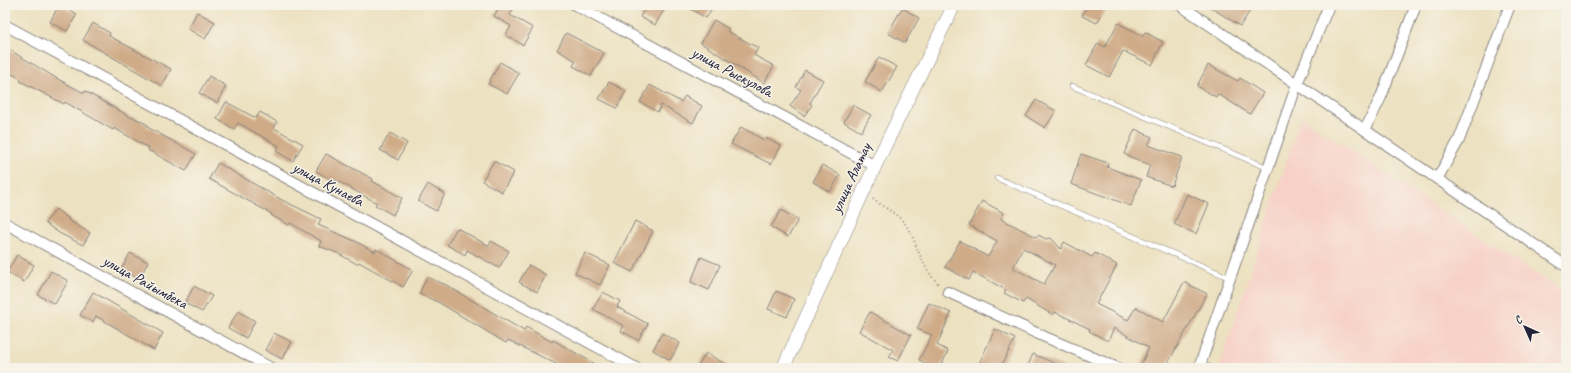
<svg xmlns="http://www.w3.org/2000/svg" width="1571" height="373" font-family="Caveat,sans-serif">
<rect width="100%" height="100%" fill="#f7f3e8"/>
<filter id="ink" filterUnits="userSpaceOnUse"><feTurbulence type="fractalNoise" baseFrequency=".025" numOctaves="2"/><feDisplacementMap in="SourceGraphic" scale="8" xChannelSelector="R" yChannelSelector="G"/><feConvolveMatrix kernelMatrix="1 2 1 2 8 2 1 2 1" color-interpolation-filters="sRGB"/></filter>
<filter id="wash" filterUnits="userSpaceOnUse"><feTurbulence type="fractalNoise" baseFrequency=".012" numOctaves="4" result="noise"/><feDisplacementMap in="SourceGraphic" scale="16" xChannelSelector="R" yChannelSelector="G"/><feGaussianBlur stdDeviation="0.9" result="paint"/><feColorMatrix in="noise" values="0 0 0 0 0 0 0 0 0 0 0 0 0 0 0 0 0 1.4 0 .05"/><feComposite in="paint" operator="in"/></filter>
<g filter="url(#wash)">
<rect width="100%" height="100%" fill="#ece1c0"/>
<polygon fill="#f7d1c7" points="1301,117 1566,294 1566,368 1219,368"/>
<g id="blocks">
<g fill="#cfab88" fill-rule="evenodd">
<polygon points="59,5 77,14 67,31 50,22"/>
<polygon points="500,5 515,5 510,15 533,28 523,45 506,35 511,26 494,16"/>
<polygon points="647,5 654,5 664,10 655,25 640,17"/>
<polygon points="684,5 714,5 706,18"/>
<polygon points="1087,5 1107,5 1097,23 1082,16"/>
<polygon points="1207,5 1254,5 1240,26"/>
<polygon points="902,8 919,18 905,43 888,33"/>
<polygon points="197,12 215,22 205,39 188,29"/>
<polygon points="714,20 729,29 727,31 758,48 754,55 774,66 764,83 701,43"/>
<polygon points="93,23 110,33 109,36 171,69 162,86 83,40"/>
<polygon points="1118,23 1143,36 1145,32 1163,42 1152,65 1123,51 1109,77 1086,65 1098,43 1105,47"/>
<polygon points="566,33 604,53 591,76 573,66 576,61 557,50"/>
<polygon points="8,49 56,78 84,93 85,91 132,118 133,117 148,125 147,127 196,154 186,171 148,150 149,148 114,128 113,130 65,102 64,104 20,81 21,79 5,70 5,54"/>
<polygon points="879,57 897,67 882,92 865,82"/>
<polygon points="500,62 519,73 507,94 488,84"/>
<polygon points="1208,65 1238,81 1240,78 1263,93 1250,114 1218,94 1216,97 1197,86"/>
<polygon points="805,70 823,80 810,103 812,105 804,116 790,106 801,90 796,87"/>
<polygon points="209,76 226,86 217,103 199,93"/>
<polygon points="609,82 626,91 617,108 599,99"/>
<polygon points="650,85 681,102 685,96 702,106 693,123 661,105 658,112 640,102"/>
<polygon points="1036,100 1056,111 1045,128 1026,116"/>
<polygon points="226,102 256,118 260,112 277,122 274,128 303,144 293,161 276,151 279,146 238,123 234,129 217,119"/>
<polygon points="853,105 871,115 861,132 844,122"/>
<polygon points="741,127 764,140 766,138 781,146 771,164 731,144"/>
<polygon points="1135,129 1152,137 1148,145 1182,157 1172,186 1146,177 1150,165 1124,154"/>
<polygon points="390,133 407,143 398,160 380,150"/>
<polygon points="326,154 373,179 372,181 402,198 393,215 375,205 377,203 334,179 333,181 316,171"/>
<polygon points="1081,154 1108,163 1107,167 1141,180 1131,206 1071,184"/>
<polygon points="494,161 514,172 502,192 482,181"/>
<polygon points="218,163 280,199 321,219 318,225 355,241 375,252 376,249 413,270 403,287 359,262 357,264 337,253 319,246 321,241 290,223 289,225 271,215 272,214 209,179"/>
<polygon points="822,165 840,175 830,192 813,182"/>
<polygon points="428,184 445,194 436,211 418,201"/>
<polygon points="1187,194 1209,204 1196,234 1174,224"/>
<path d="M982,201L1004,213L1001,219L1036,237L1038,235L1046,239L1051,238L1061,249L1064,242L1092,257L1095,253L1117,265L1096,304L1128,320L1136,307L1163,322L1184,282L1207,294L1165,368H1148L1141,364L1149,348L1114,328L1108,341L1089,331L1090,329L1055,312L1053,315L1026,299L1023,303L1004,293L1006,290L973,272L969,280L945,267L960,241L988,257L997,241L969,225ZM1023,248L1055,265L1044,284L1013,268Z"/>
<polygon points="56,209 69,219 68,220 90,233 83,245 59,233 45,223"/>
<polygon points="781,210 798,220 788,237 771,227"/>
<polygon points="635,221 653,231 632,272 614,263"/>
<polygon points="457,228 489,246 491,241 509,251 499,268 467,250 465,255 447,245"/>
<polygon points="130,253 148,262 139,279 121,270"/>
<polygon points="585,253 610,265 600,285 575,273"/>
<polygon points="17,255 34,265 24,282 7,272"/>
<polygon points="701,257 720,265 709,290 691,282"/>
<polygon points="529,265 546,275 537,292 519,282"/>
<polygon points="51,271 68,281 55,304 38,295"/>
<polygon points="427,277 446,285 524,331 526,327 552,342 553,340 602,368 564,368 508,340 506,343 438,302 419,294"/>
<polygon points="194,286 212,296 202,312 185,303"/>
<polygon points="776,291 794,299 787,317 768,309"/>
<polygon points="93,292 163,333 154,350 96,316 93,322 80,315"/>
<polygon points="603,292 620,301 617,307 648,324 638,340 621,331 624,326 593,309"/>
<polygon points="929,303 951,313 937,345 948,351 940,368 935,368 919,360 932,335 917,329"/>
<polygon points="238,311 255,321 246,338 228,328"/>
<polygon points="870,312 911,335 898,361 889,357 893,350 859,331"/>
<polygon points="995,329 1015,339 1000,368 977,368"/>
<polygon points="274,333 292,342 282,359 265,350"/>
<polygon points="662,333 680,343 670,360 653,350"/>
<polygon points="706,353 732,368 697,368"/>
<polygon points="1033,354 1066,368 1027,368"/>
</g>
</g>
</g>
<g filter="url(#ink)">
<use href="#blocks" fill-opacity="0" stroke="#87827e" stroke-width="1"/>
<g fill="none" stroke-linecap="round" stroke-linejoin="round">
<defs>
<g id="service">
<polyline points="1072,86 1268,168"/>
<polyline points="997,178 1230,278"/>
<polyline points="1201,363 1212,368"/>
</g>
<g id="minor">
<polyline points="575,5 875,166"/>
<polyline points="1180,5 1566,266"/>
<polyline points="5,25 636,368"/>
<polyline points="1365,130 1381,97 1416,5"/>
<polyline points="1437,179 1459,140 1510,5"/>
<polyline points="5,223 271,368"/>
<polyline points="948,292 1045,337 1118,368"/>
<polyline points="1199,368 1297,84 1329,5"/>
</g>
<polyline id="tertiary" points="783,368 875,166 954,5"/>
</defs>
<use href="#service" stroke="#87827e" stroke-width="6"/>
<use href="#minor" stroke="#87827e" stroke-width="12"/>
<use href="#tertiary" stroke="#87827e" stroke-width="14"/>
<path stroke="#87827e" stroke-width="2" stroke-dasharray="1 3" stroke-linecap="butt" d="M873,199C883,207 897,213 905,224C919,244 920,268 940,285"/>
<use href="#service" stroke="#fff" stroke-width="5"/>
<use href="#minor" stroke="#fff" stroke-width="10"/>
<use href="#tertiary" stroke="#fff" stroke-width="13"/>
</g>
</g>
<g text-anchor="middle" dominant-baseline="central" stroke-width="3" stroke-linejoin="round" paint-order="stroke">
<g font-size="16" fill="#22223b" stroke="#f7f3e8">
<text transform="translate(732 72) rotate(28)">улица Рыскулова</text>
<text transform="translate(851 178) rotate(-65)">улица Алатау</text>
<text transform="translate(328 184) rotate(28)">улица Кунаева</text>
<text transform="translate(145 282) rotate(29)">улица Райымбека</text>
</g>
</g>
<rect width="1571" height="373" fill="none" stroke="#f7f3e8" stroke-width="20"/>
<g transform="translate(1525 327) rotate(315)" stroke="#f7f3e8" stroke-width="3" paint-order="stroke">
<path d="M0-3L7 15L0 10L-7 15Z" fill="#22223b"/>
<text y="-6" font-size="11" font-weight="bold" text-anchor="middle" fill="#22223b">С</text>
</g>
</svg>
